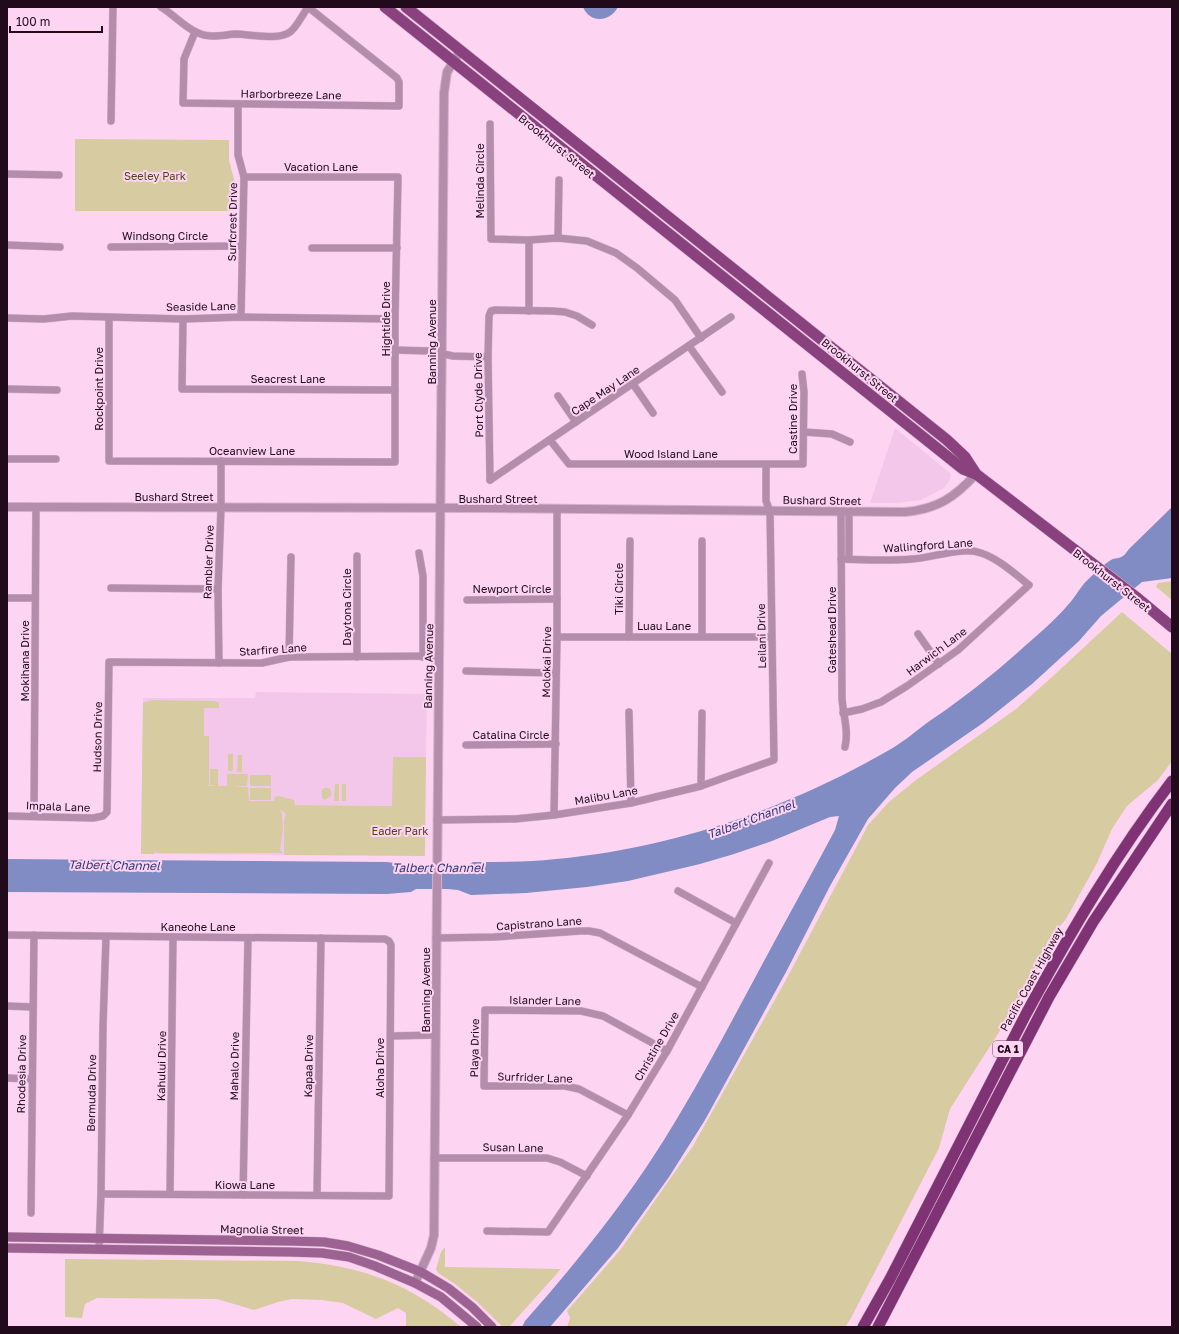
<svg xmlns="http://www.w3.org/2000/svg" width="1179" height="1334" font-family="'Golos Text',sans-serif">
<rect width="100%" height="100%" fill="#fdd5f3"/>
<g fill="#f3c7e9">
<polygon points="895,428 951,474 950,480 944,488 921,500 897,503 870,503"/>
<polygon points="256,692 427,694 426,757 393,757 393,806 297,805 284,821 284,855 141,854 143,698 255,698"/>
</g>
<g fill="#d7cba1">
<polygon points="75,139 229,140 229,160 235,183 235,211 75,211"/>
<polygon points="1172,581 1172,600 1156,587 1158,583"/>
<polygon points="1122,612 1172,654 1172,761 1158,780 1127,806 1112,829 1097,863 1066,919 1047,942 1043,958 1022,996 950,1109 939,1148 851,1318 845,1327 567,1327 570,1318 567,1311 621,1249 693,1146 787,978 868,825 889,802 916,780 1016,709 1052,677"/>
<path d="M151,700L214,701L219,703V708H204V736H209V786H227V774H248L247,786H231L248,787L249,801H274L275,797L278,796L294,800L295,805L293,806L297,805L392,806L393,757H426L425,856L284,855V821L286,814L280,809C285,820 282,837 280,850L283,853H161L154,852V854H141L143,703Z"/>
<rect x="228" y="754" width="5" height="17"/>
<polygon points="238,755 242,755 242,772 237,772"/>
<polygon points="210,769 218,769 218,786 210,785"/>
<rect x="250" y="775" width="21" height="11"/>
<polygon points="335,784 339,784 339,801 334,801"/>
<rect x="342" y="784" width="4" height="17"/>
<rect x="250" y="788" width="21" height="12"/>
<polygon points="324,788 329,788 331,791 331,796 324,800 322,797 322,790"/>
<polygon points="445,1247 445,1267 561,1269 509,1327 503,1327 476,1301 455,1284 438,1273 436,1269 441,1252"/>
<path d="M65,1259L298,1261C363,1266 412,1285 461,1327H406V1313L398,1308L376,1319L343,1303L322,1300L292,1299L278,1302L254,1310L217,1299L97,1298L85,1304L82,1318L65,1317Z"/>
</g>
<g fill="#808cc3">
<path d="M583,7H618C610,22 590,24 583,7Z"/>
<path d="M1172,507V578L1142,582L1101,616L1079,641L1032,684L983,723L912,772L895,788L868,819L830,886L786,972L705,1120L686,1150L669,1177L618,1248L550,1327H522L525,1321C571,1269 615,1215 653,1157C691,1099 723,1037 756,976C782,927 809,879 835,830L839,816L830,817L772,841L734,854L700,864L628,881L587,887L526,893L471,895L458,890L448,889H416L411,892L387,894L7,892V859L387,862L413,865L417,867L449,868L461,865L463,868L473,862C501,862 529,862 556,859C674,848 789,808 891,749C905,741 918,729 931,720C965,697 996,672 1026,645C1040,633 1055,620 1067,606C1073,600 1077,592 1083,585C1088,579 1105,563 1111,560C1114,558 1115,559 1118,558C1124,557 1126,553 1129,549Z"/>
</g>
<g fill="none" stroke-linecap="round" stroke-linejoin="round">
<defs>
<g id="minor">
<path d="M161,7C173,14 183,26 196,32C209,39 222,35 235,34C250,34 278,41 290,32C296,28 303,14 308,7"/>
<polyline points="195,32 184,59 183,103 399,106 399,82 397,78 308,7"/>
<polyline points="238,104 238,155 244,177 241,317"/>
<polyline points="111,121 113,7"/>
<polyline points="490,124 491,239 529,240 558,238 587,241 616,253 637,268 675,300 701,338"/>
<polyline points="7,174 59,175"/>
<polyline points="558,238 559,180"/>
<polyline points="7,245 60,247"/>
<polyline points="111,247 242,246"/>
<polyline points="312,248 397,248"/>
<polyline points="529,311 529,240"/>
<polyline points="109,317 109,461 395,462 395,319 398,177 244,177"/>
<polyline points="7,318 44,319 72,316 183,319 241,317 395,319"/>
<polyline points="183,319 182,389 395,390"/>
<polyline points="689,346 722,392"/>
<polyline points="395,350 429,351 453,356 488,357"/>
<polyline points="633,384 653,413"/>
<polyline points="7,389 57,390"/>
<polyline points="558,396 576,422"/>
<polyline points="804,432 832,434 850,442"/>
<polyline points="550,440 569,464 803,464 804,392 802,374"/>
<polyline points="7,459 56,459"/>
<polyline points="490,480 731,317"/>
<polyline points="490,480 488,357 489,316 491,311 495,310 553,311 565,312 577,316 592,325"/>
<path d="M841,512L842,698C843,715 849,731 845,747"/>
<polyline points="849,512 849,559"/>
<polyline points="419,553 423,576 423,657"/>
<path d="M841,559C865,560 889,561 912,559C933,558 961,546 981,553C999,559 1015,574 1029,585L958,650L907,686L881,702L862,709L843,713"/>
<polyline points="111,588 218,589"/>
<polyline points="7,598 35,598"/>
<polyline points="467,600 557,599"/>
<polyline points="918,634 939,664"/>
<polyline points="702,636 702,541"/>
<polyline points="557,637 771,637"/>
<polyline points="629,637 630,541"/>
<polyline points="289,657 291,557"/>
<polyline points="357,657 357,556"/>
<polyline points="219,663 218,589 221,508 221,461"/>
<polyline points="466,671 556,673"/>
<polyline points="629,712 631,803"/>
<polyline points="466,745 556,744"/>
<polyline points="701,786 702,713"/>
<polyline points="554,815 557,637 557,509"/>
<polyline points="7,816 93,818 103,816 107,812 109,662 262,663 289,657 439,656"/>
<polyline points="34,816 36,507"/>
<polyline points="437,820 515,819 554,815 631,803 701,786 774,760 770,511 766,501 766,465"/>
<polyline points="678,891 736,923"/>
<polyline points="7,935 385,939 389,941 391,945 389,1196 101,1194"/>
<polyline points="436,938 494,937 580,931 589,931 600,933 702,987"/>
<polyline points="7,1006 33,1007"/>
<polyline points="391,1036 436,1035"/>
<polyline points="7,1078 32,1079"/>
<polyline points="628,1115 579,1089 565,1086 484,1086 485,1010 581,1011 603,1016 667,1051"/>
<polyline points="434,1158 547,1158 560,1162 587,1176"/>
<polyline points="170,1194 173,937"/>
<polyline points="243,1195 248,938"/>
<polyline points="317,1195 321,938"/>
<polyline points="31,1213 34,935"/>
<polyline points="487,1231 548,1232 628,1115 667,1051 769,863"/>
<polyline points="99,1250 101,1194 103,1026 106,937"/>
</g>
<g id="tertiary">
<path d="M7,507L485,508L905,512C938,509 955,497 976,474"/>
<polyline points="415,1283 431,1248 434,1235 444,93 447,72 461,50"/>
</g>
<g id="secondary">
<polyline points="7,1237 290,1241 324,1242 348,1246 378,1255 421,1272 448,1288 472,1307 492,1327"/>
<polyline points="7,1248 289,1252 322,1253 349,1257 375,1266 415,1283 441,1297 477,1327"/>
</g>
<g id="primary">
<polyline points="385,7 963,469 976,474 1136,597 1172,627"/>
<polyline points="406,7 947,440 965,457 976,474"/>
</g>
<g id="trunk">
<path d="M863,1327L890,1279L1026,1014C1070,933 1116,854 1172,781"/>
<polyline points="878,1327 1049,997 1093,922 1172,804"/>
</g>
</defs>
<use href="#minor" stroke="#d5b0cc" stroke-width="8"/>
<use href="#tertiary" stroke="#d5b0cc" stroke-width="10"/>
<use href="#secondary" stroke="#d5b0cc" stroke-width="10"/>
<use href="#primary" stroke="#d5b0cc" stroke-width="12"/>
<use href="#trunk" stroke="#d5b0cc" stroke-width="12"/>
<use href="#minor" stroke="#b58dac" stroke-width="7"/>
<use href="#tertiary" stroke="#b58dac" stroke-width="8"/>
<use href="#secondary" stroke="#9c6291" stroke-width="9"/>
<use href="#primary" stroke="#89427d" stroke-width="11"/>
<use href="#trunk" stroke="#803374" stroke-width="11"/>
</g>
<g text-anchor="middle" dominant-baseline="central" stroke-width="4" stroke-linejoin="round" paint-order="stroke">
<rect fill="#fdd5f3" stroke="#62475c" stroke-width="1" x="993" y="1041" width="30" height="16" rx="3"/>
<g font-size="10" font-weight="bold" fill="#200a1c">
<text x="1008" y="1049">CA 1</text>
</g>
<g font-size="11" fill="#200a1c" stroke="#fdd5f3">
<text transform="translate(291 94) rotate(1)">Harborbreeze Lane</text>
<text transform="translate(557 146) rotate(39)">Brookhurst Street</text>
<text x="321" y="166">Vacation Lane</text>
<text transform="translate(479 181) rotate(-90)">Melinda Circle</text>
<text transform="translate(232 222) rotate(-89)">Surfcrest Drive</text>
<text x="165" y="235">Windsong Circle</text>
<text transform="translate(201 306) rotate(-1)">Seaside Lane</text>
<text transform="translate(385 319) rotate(-90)">Hightide Drive</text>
<text transform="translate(431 342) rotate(-90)">Banning Avenue</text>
<text transform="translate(860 370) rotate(39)">Brookhurst Street</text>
<text x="288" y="378">Seacrest Lane</text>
<text transform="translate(98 389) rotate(-90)">Rockpoint Drive</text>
<text transform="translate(605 390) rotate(-34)">Cape May Lane</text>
<text transform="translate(478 395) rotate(-91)">Port Clyde Drive</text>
<text transform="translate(792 419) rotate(-90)">Castine Drive</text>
<text x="252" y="450">Oceanview Lane</text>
<text x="671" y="453">Wood Island Lane</text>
<text x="174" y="496">Bushard Street</text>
<text x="498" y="498">Bushard Street</text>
<text transform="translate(822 500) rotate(1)">Bushard Street</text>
<text transform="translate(928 545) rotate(-4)">Wallingford Lane</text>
<text transform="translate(208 562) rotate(-88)">Rambler Drive</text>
<text transform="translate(1112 580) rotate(38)">Brookhurst Street</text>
<text x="512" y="588">Newport Circle</text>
<text transform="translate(618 589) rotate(-90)">Tiki Circle</text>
<text transform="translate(346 607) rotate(-90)">Daytona Circle</text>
<text x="664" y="625">Luau Lane</text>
<text transform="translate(831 630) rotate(-90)">Gateshead Drive</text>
<text transform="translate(761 636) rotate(-91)">Leilani Drive</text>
<text transform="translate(273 649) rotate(-4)">Starfire Lane</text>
<text transform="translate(936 651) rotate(-37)">Harwich Lane</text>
<text transform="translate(24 661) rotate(-90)">Mokihana Drive</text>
<text transform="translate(546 662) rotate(-89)">Molokai Drive</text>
<text transform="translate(428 666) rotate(-89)">Banning Avenue</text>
<text x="511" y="734">Catalina Circle</text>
<text transform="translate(97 737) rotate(-89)">Hudson Drive</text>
<text transform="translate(606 795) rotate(-10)">Malibu Lane</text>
<text transform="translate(58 806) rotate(2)">Impala Lane</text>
<text transform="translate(539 923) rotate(-4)">Capistrano Lane</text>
<text x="198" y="926">Kaneohe Lane</text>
<text transform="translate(1031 979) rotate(-61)">Pacific Coast Highway</text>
<text transform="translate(425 990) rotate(-90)">Banning Avenue</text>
<text transform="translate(545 1000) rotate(1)">Islander Lane</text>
<text transform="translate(656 1046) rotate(-60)">Christine Drive</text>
<text transform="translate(474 1048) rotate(-89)">Playa Drive</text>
<text transform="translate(161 1066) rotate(-89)">Kahului Drive</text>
<text transform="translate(234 1066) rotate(-89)">Mahalo Drive</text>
<text transform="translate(308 1066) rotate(-89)">Kapaa Drive</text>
<text transform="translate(379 1068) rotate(-90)">Aloha Drive</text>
<text transform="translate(21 1074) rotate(-89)">Rhodesia Drive</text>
<text transform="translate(535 1077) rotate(2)">Surfrider Lane</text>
<text transform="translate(91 1093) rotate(-89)">Bermuda Drive</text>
<text transform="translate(513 1147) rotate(1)">Susan Lane</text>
<text x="245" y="1184">Kiowa Lane</text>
<text transform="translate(262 1229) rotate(1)">Magnolia Street</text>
</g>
<g font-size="11" fill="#524514" stroke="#fdd5f3">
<text x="155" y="175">Seeley Park</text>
<text x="400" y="830">Eader Park</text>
</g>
<g font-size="12" font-style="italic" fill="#2d3578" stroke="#fdd5f3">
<text transform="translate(751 819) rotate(-20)">Talbert Channel</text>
<text transform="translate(114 865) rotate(1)">Talbert Channel</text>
<text x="438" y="867">Talbert Channel</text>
</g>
</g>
<rect width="1179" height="1334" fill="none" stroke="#200a1c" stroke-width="16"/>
<path d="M10 26v6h92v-6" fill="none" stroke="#200a1c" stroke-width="2"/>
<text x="16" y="26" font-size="12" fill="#200a1c" stroke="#fdd5f3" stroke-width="3" paint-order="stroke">100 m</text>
</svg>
